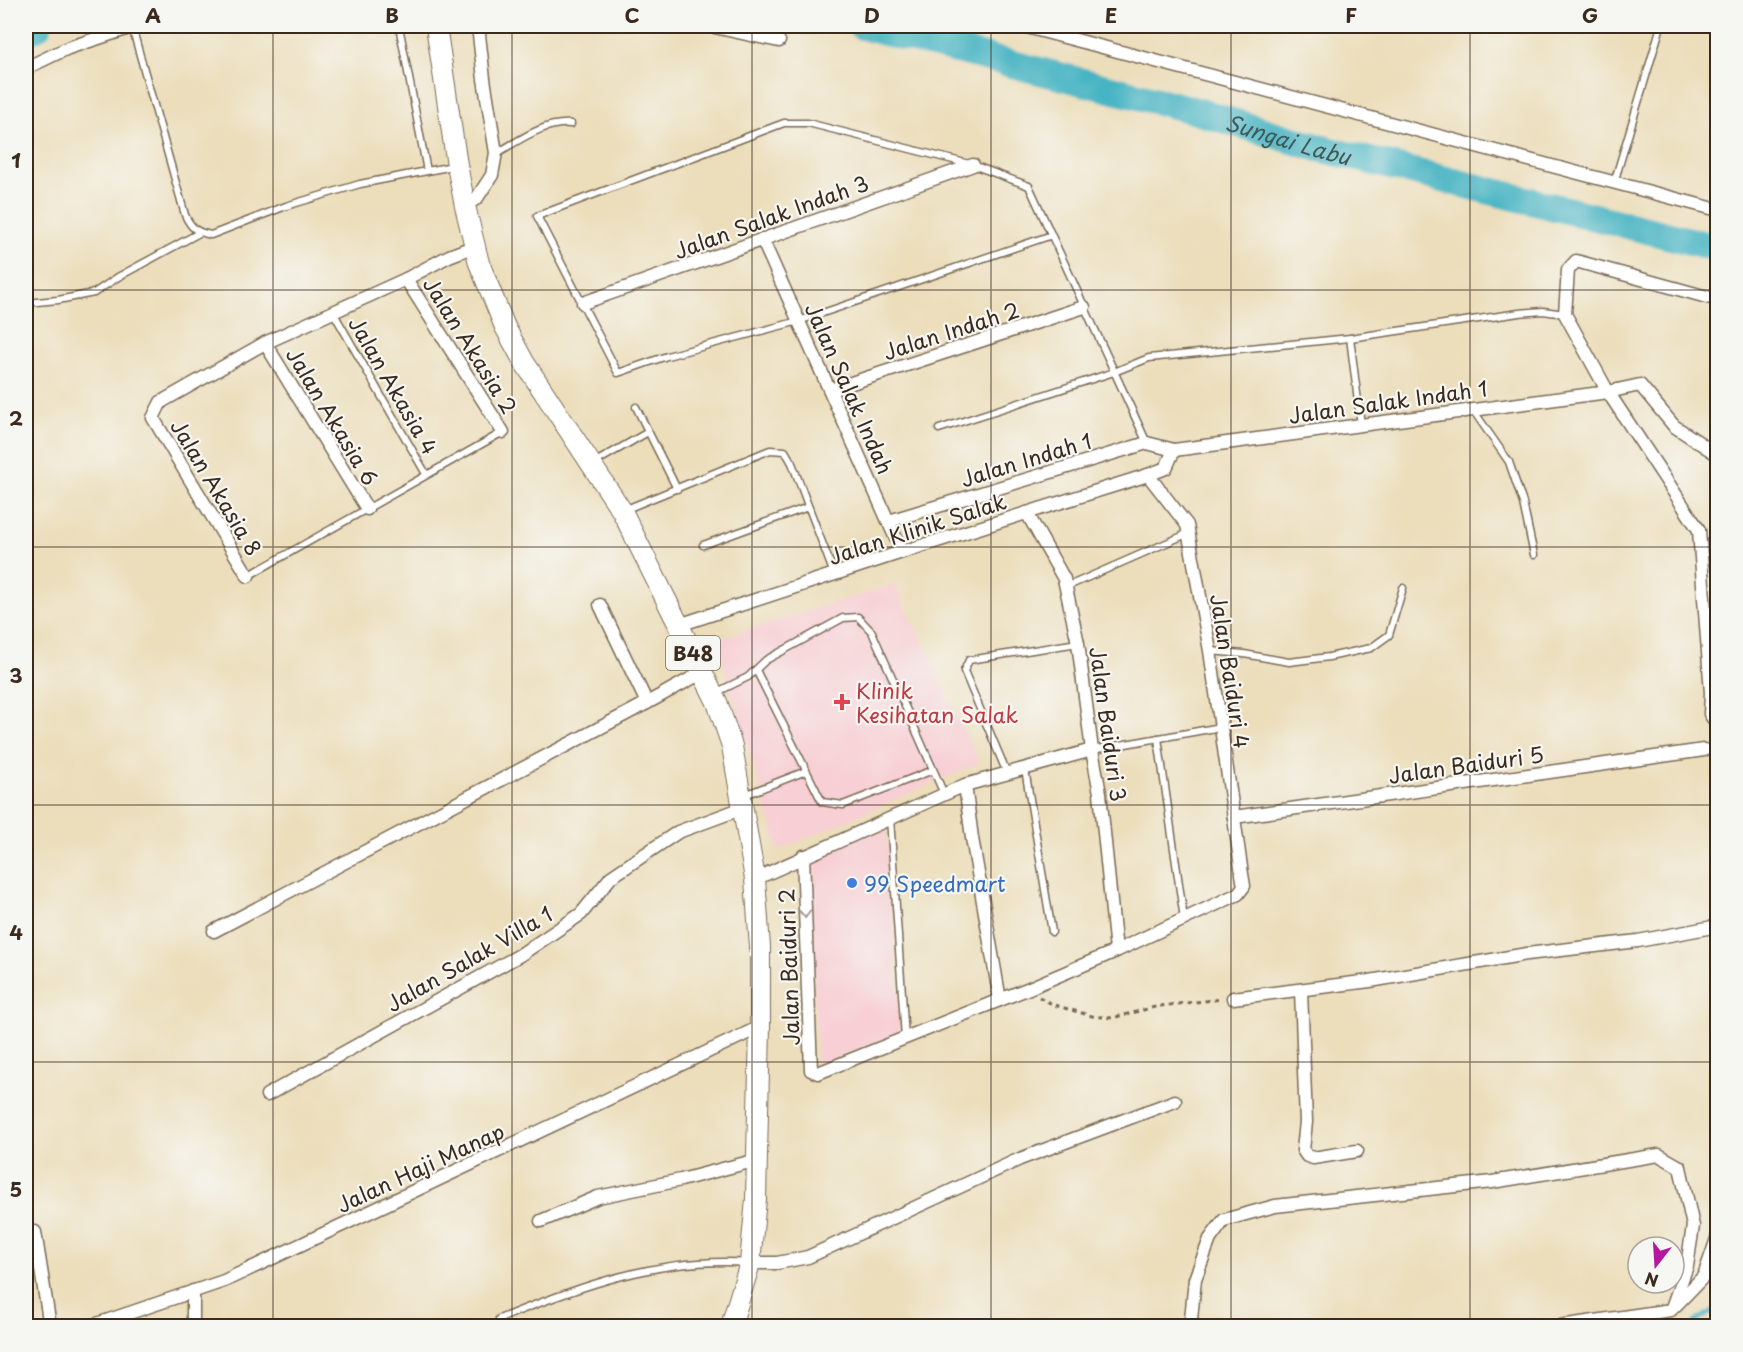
<svg xmlns="http://www.w3.org/2000/svg" width="1743" height="1352" font-family="'Playpen Sans',sans-serif">
<rect width="100%" height="100%" fill="#f6f6f2"/>
<filter id="ink" filterUnits="userSpaceOnUse"><feTurbulence type="fractalNoise" baseFrequency=".0167" numOctaves="2"/><feDisplacementMap in="SourceGraphic" scale="12" xChannelSelector="R" yChannelSelector="G"/><feConvolveMatrix kernelMatrix="1 2 1 2 8 2 1 2 1" color-interpolation-filters="sRGB"/></filter>
<filter id="wash" filterUnits="userSpaceOnUse"><feTurbulence type="fractalNoise" baseFrequency=".008" numOctaves="4" result="noise"/><feDisplacementMap in="SourceGraphic" scale="24" xChannelSelector="R" yChannelSelector="G"/><feGaussianBlur stdDeviation="1.35" result="paint"/><feColorMatrix in="noise" values="0 0 0 0 0 0 0 0 0 0 0 0 0 0 0 0 0 1.4 0 .05"/><feComposite in="paint" operator="in"/></filter>
<g filter="url(#wash)">
<rect width="100%" height="100%" fill="#ecdebb"/>
<g fill="#f7cfd4">
<polygon points="895,584 979,763 779,850 716,640"/>
<polygon points="886,826 900,1033 817,1066 810,861"/>
</g>
<g fill="none" stroke-linecap="round" stroke-linejoin="round">
<polyline stroke="#47b4c3" stroke-width="4.5" points="1693,1326 1695,1322 1718,1308"/>
<g stroke="#47b4c3" stroke-width="28">
<path id="s1" d="M862,26L1193,110L1319,148L1718,248"/>
<polyline points="26,32 38,26"/>
</g>
</g>
</g>
<g filter="url(#ink)">
<g fill="none" stroke-linecap="round" stroke-linejoin="round">
<defs>
<g id="service">
<path d="M139,26L132,27L185,215C191,228 196,232 211,235L286,206L360,184L453,166"/>
<polyline points="399,26 427,171"/>
<path d="M497,153C520,140 543,122 571,124"/>
<polyline points="1614,183 1661,26"/>
<polyline points="1052,235 799,321 667,356 618,373 537,216 784,123 808,123 973,165 1029,186 1147,443"/>
<polyline points="26,303 58,300 94,293 118,277 199,233"/>
<polyline points="333,312 426,474"/>
<polyline points="1350,338 1361,425"/>
<polyline points="636,407 677,489"/>
<polyline points="1473,410 1509,462 1523,503 1534,555"/>
<polyline points="939,429 1114,372 1149,358 1350,338 1519,313 1543,311 1565,314"/>
<polyline points="594,463 648,432"/>
<polyline points="624,510 770,450 785,451 792,463 834,574"/>
<polyline points="703,545 808,507"/>
<polyline points="248,576 503,432"/>
<polyline points="1066,587 1189,533"/>
<polyline points="1210,651 1244,654 1289,662 1329,657 1371,648 1389,635 1403,588"/>
<polyline points="756,670 822,802 843,805 933,770"/>
<polyline points="715,693 748,677 766,660 843,618 858,617 872,632 944,794"/>
<polyline points="1158,738 1184,919"/>
<polyline points="1092,750 1221,727"/>
<polyline points="1025,769 1052,932"/>
<polyline points="1007,773 964,671 969,660 1078,643"/>
<polyline points="742,796 806,771"/>
<polyline points="890,818 905,1038"/>
<path d="M499,1319C577,1287 662,1256 748,1263"/>
</g>
<g id="minor">
<polyline points="710,26 779,41"/>
<polyline points="1023,26 1718,210"/>
<polyline points="26,68 68,48 132,27"/>
<polyline points="465,206 477,198 492,175 496,153 484,79 478,26"/>
<polyline points="762,239 902,552"/>
<polyline points="406,279 503,432"/>
<polyline points="1718,300 1576,261 1568,270 1565,314 1608,392 1699,530 1711,693 1710,714 1718,725"/>
<polyline points="583,303 973,165"/>
<polyline points="265,343 367,509"/>
<polyline points="830,390 1084,307"/>
<polyline points="1027,513 1064,579 1078,643 1092,750 1100,793 1116,951"/>
<polyline points="889,521 1147,443 1174,450 1608,392 1640,385 1674,426 1718,455"/>
<polyline points="248,576 153,418 161,402 265,343 406,279 449,256 475,246"/>
<polyline points="600,605 647,703"/>
<polyline points="679,625 902,552 1148,475 1166,468 1174,450"/>
<polyline points="965,785 972,838 1000,1000"/>
<polyline points="1234,817 1704,750"/>
<polyline points="803,856 811,1070 818,1073 1027,989 1116,951 1238,894 1244,886 1242,874 1210,651 1187,525 1148,475"/>
<polyline points="755,879 965,785 1092,750"/>
<polyline points="214,931 647,703 703,672"/>
<polyline points="1301,990 1306,1122 1303,1150 1307,1156 1313,1158 1357,1151"/>
<polyline points="1233,998 1370,981 1527,954 1638,941 1718,926"/>
<polyline points="267,1095 520,955 581,914 611,877 678,832 743,808"/>
<polyline points="541,1221 598,1197 681,1180 757,1160"/>
<polyline points="35,1232 50,1326"/>
<polyline points="750,1263 777,1263 808,1257 1020,1159 1175,1101"/>
<polyline points="193,1291 193,1326"/>
<polyline points="1676,1305 1704,1276 1718,1236"/>
<polyline points="91,1326 224,1281 760,1027"/>
<polyline points="1194,1326 1191,1319 1195,1279 1210,1239 1224,1220 1275,1206 1492,1182 1659,1155 1680,1167 1693,1226 1687,1266 1671,1310 1560,1326"/>
</g>
<polyline id="primary" points="436,26 457,165 465,206 479,263 505,327 524,362 622,511 717,702 732,746 755,879 760,947 760,1027 756,1199 750,1263 731,1326"/>
</defs>
<use href="#service" stroke="#796955" stroke-width="9"/>
<use href="#minor" stroke="#796955" stroke-width="15"/>
<use href="#primary" stroke="#796955" stroke-width="22"/>
<polyline stroke="#796955" stroke-width="3" stroke-dasharray="4.5 4.5" stroke-linecap="butt" points="1039,997 1054,1005 1092,1016 1112,1018 1159,1006 1222,999"/>
<use href="#service" stroke="#fff" stroke-width="6"/>
<use href="#minor" stroke="#fff" stroke-width="12"/>
<use href="#primary" stroke="#fff" stroke-width="20"/>
</g>
<defs><path id="oneway-chevron" d="M-2-3.5L2.5 0L-2 3.5" fill="none" stroke-width="1.6" stroke-linecap="round" stroke-linejoin="round" transform="scale(1.5)"/></defs>
<use stroke="#a79f9a" href="#oneway-chevron" transform="translate(805 914) rotate(88)"/>
</g>
<path fill="none" stroke="#3b2a1e" stroke-width="1.5" stroke-opacity="0.55" d="M273,26V1326M512,26V1326M752,26V1326M991,26V1326M1231,26V1326M1470,26V1326M26,290H1718M26,547H1718M26,805H1718M26,1062H1718"/>
<path fill="#e0444e" stroke="#f6f6f2" stroke-width="2" d="M839 693h6v6h6v6h-6v6h-6v-6h-6v-6h6z"/>
<circle fill="#3f7fe0" stroke="#f6f6f2" stroke-width="2" cx="852" cy="883" r="6"/>
<g text-anchor="middle" dominant-baseline="central" stroke-width="4.5" stroke-linejoin="round" paint-order="stroke">
<rect fill="#f6f6f2" stroke="#73675e" stroke-width="1.5" x="666" y="636" width="54" height="34" rx="4.5"/>
<g font-size="20" font-weight="bold" fill="#3b2a1e">
<text x="693" y="653">B48</text>
</g>
<g font-size="21" fill="#3b2a1e" stroke="#f6f6f2">
<text transform="translate(771 216) rotate(-20)">Jalan Salak Indah 3</text>
<text transform="translate(951 330) rotate(-18)">Jalan Indah 2</text>
<text transform="translate(471 345) rotate(58)">Jalan Akasia 2</text>
<text transform="translate(394 385) rotate(60)">Jalan Akasia 4</text>
<text transform="translate(850 388) rotate(66)">Jalan Salak Indah</text>
<text transform="translate(1388 401) rotate(-8)">Jalan Salak Indah 1</text>
<text transform="translate(333 416) rotate(59)">Jalan Akasia 6</text>
<text transform="translate(1026 459) rotate(-17)">Jalan Indah 1</text>
<text transform="translate(217 487) rotate(59)">Jalan Akasia 8</text>
<text transform="translate(917 528) rotate(-18)">Jalan Klinik Salak</text>
<text transform="translate(1231 671) rotate(81)">Jalan Baiduri 4</text>
<text transform="translate(1109 724) rotate(82)">Jalan Baiduri 3</text>
<text transform="translate(1466 764) rotate(-8)">Jalan Baiduri 5</text>
<text transform="translate(469 958) rotate(-30)">Jalan Salak Villa 1</text>
<text transform="translate(788 967) rotate(-92)">Jalan Baiduri 2</text>
<text transform="translate(420 1167) rotate(-25)">Jalan Haji Manap</text>
</g>
<g font-size="21" fill="#be3a42" stroke="#f6f6f2" text-anchor="start">
<text x="856" y="690">Klinik<tspan x="856" dy="24">Kesihatan Salak</tspan></text>
</g>
<g font-size="21" fill="#366cbe" stroke="#f6f6f2" text-anchor="start">
<text x="864" y="883">99 Speedmart</text>
</g>
<g font-size="22" font-style="italic" fill="#3f5a58" stroke="#f6f6f2">
<text stroke="none"><textPath href="#s1" startOffset="441">Sungai Labu</textPath></text>
</g>
</g>
<rect width="1743" height="1352" fill="none" stroke="#f6f6f2" stroke-width="66"/>
<g transform="translate(1656 1265) rotate(197)"><circle r="28" fill="#f6f6f2" stroke="#aba49d" stroke-width="1.5"/>
<path d="M0-4.5L10 22L0 15L-10 22Z" fill="#b5179e"/>
<text y="-9" font-size="16" font-weight="bold" text-anchor="middle" fill="#3b2a1e">N</text>
</g>
<rect x="33" y="33" width="1677" height="1286" fill="none" stroke="#3b2a1e" stroke-width="2"/>
<g font-size="20" text-anchor="middle" font-weight="bold" fill="#3b2a1e">
<text x="153" y="23">A</text>
<text x="392" y="23">B</text>
<text x="632" y="23">C</text>
<text x="872" y="23">D</text>
<text x="1111" y="23">E</text>
<text x="1351" y="23">F</text>
<text x="1590" y="23">G</text>
<text x="16" y="168">1</text>
<text x="16" y="426">2</text>
<text x="16" y="683">3</text>
<text x="16" y="940">4</text>
<text x="16" y="1197">5</text>
</g>
</svg>
